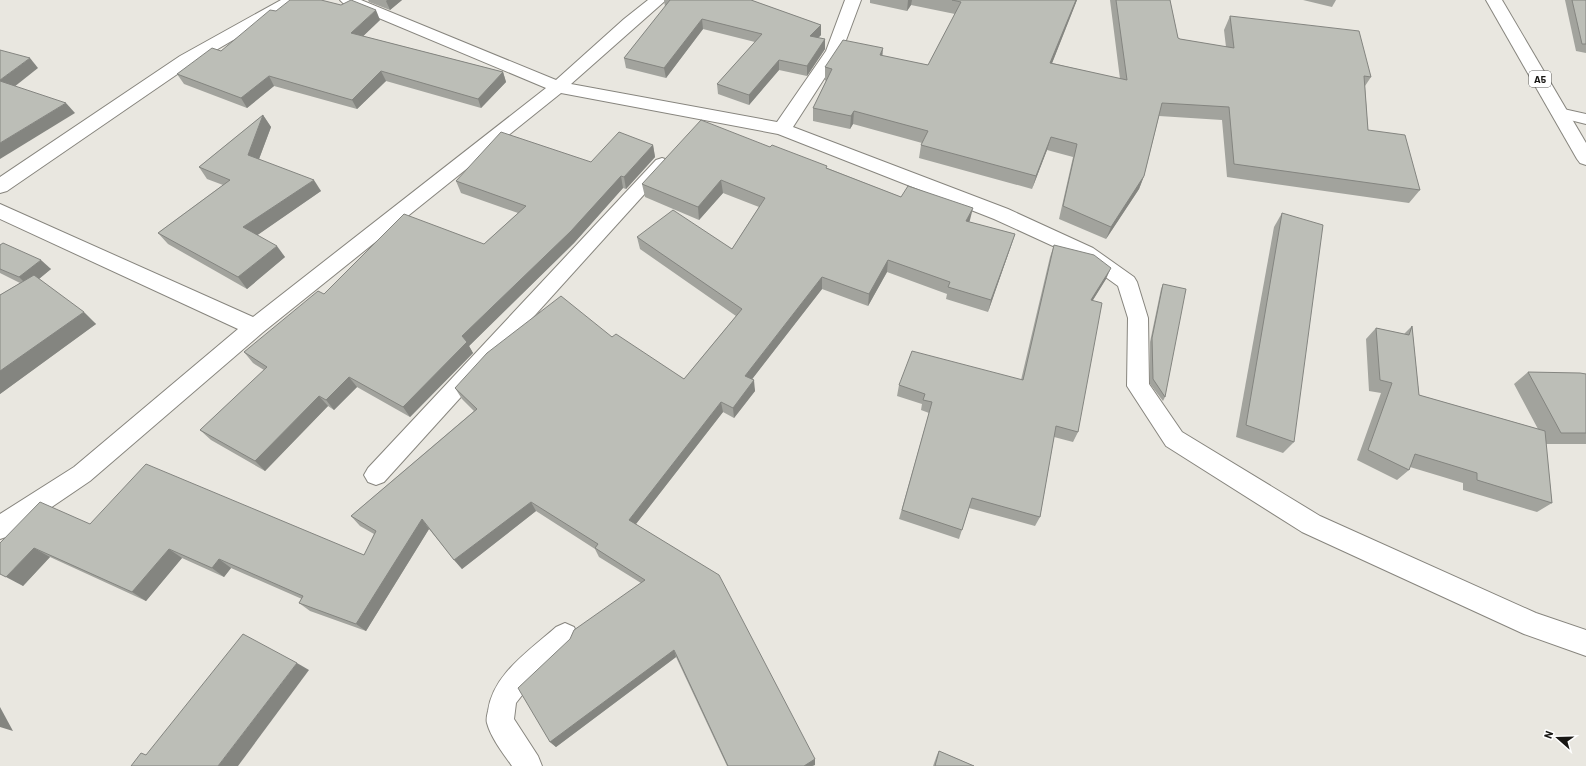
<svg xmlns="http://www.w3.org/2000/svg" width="1586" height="766" font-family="Barlow,sans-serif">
<rect width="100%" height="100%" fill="#e9e7e0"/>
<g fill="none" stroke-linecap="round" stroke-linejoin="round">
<defs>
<polygon id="service" points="1559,108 1586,114 1586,124 1554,116 1551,113 1554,110"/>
<g id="minor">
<polygon points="281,0 300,0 297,3 192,64 7,191 0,193 0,177 180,56"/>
<polygon points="340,0 361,0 556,80 624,19 648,0 666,0 571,84 777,122 826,51 845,0 861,0 842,51 793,127 1008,209 1093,248 1134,277 1137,282 1148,318 1149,384 1182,432 1320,516 1536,613 1586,630 1586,656 1524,634 1302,532 1166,446 1127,386 1128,318 1118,286 1079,258 994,219 778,134 561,93 262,333 90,481 9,536 0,539 0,514 74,467 238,329 0,219 0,204 253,317 546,88 343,3"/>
<polygon points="662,158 668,160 671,164 668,168 384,482 376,485 368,482 364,475 368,468 656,160"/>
<path d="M565,623L574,627L578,636L574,645L523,694L516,703L514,719L538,756L542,766H512C503,753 491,738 487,723C486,720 487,715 488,711C493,674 529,651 556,627Z"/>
</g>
<polygon id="trunk" points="1486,0 1502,0 1586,143 1586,165 1580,163 1577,159"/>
</defs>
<use href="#service" stroke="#87857e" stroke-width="2"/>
<use href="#minor" stroke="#87857e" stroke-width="2"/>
<use href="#trunk" stroke="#87857e" stroke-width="2"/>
<use href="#service" fill="#fff" fill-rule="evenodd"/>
<use href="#minor" fill="#fff" fill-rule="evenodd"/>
<use href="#trunk" fill="#fff" fill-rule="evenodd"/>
</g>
<g fill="#a2a39d">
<polygon points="368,0 402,0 390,10 369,2"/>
<polygon points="664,0 751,0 821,25 821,35 818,38 825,39 825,49 807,76 779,70 749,105 718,94 717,84 755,42 703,29 666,78 626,68 624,58 665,7"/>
<polygon points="870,0 1077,0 1052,63 1120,79 1110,0 1170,0 1178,38 1180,39 1226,47 1224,30 1230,16 1371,77 1365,86 1368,130 1420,190 1409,203 1227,177 1222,120 1159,116 1144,176 1139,189 1106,239 1059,219 1073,157 1047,150 1032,189 919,158 921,145 922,143 853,124 850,129 813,121 813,108 826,81 825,80 825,67 882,56 928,65 955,14 911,5 907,11 870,3"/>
<polygon points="1303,0 1336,0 1332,7"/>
<polygon points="1565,0 1586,0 1586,53 1576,51"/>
<polygon points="276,11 380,20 363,36 503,72 506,82 481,108 386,81 357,109 274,86 247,108 184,84 177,74 221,51"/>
<polygon points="263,115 271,127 259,159 321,191 257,235 285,257 247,289 168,244 158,233 223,185 207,179 199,167"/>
<polygon points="653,145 655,157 626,189 623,188 574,243 469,346 473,353 410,417 357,387 334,410 328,406 265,471 211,440 200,430 264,370 253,363 244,352 324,294 484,244 518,213 461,193 456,181 591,162"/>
<polygon points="770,147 827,168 901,197 970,220 969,222 1015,234 1011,246 988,312 946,299 947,294 887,272 868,306 822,289 752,379 755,391 734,418 723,412 636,524 815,759 815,765 812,766 727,766 676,657 556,747 550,742 641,583 599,557 595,549 536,511 462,569 429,529 366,631 310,611 299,603 302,599 231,568 224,577 182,558 146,601 50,557 23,586 0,543 90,524 364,555 374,534 360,526 351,516 474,411 462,399 455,388 612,337 684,379 736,316 640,249 637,237 732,249 759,207 723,193 699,220 645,197 642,184"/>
<polygon points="1282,213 1294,442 1283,453 1236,437 1274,227"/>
<polygon points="0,245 51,269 39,279 96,324 0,394 0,295 20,283 0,273"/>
<polygon points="1054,245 1106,279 1093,300 1078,432 1073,442 1054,437 1040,517 1035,526 969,508 959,539 899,519 929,413 921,410 922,404 897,396 899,385 1021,380 1050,257"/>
<polygon points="1163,284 1165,397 1163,401 1150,384 1150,342 1161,289"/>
<polygon points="1412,326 1419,395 1538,429 1514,384 1528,372 1586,374 1586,444 1546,444 1552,503 1537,512 1463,490 1463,483 1410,467 1409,470 1397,480 1357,460 1381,393 1369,391 1366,339 1376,328 1404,334"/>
<polygon points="939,751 974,766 933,766 937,755"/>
</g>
<g fill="#848580">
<polygon points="387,0 402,0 390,10 386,1"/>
<polygon points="908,0 912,0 911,5 907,11"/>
<polygon points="1076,0 1077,0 1047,76 1050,63"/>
<polygon points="376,10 380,20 356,43 351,33"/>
<polygon points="702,19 703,29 666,78 664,68"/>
<polygon points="821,25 821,35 810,46 810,36"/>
<polygon points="825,39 825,49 807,76 807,66"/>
<polygon points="883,48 882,61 880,55"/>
<polygon points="30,58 38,68 9,91 0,81 0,80"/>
<polygon points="779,60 779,70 749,105 749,95"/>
<polygon points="381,71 386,81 357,109 352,100"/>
<polygon points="503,72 506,82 481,108 478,99"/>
<polygon points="269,76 274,86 247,108 241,98"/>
<polygon points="66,103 75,113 0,159 0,143"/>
<polygon points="854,111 853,124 850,129 851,116"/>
<polygon points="263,115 271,127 256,167 248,155"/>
<polygon points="1051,137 1047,150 1032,189 1036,176"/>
<polygon points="653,145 655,157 626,189 624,177"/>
<polygon points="621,176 623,188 574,243 469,346 473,353 410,417 403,407 462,336"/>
<polygon points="1144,176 1139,189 1106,239 1111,227"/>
<polygon points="314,180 321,191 252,239 243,227"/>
<polygon points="721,180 723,193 699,220 698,207"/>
<polygon points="973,208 970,220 963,233 966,221"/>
<polygon points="1015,234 1011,246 988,312 991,300"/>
<polygon points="277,246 285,257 247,289 238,277"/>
<polygon points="41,260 51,269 29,287 19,277"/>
<polygon points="888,260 887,272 868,306 869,294"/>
<polygon points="1111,268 1106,279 1086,311 1091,300"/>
<polygon points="822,277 822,289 746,387 745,376"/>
<polygon points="84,312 96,324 0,394 0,371"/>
<polygon points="349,377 357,387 334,410 326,400"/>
<polygon points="754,380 755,391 734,418 733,408"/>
<polygon points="319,396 328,406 265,471 255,461"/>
<polygon points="721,402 723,412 632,529 629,520"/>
<polygon points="531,502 536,511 462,569 454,560"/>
<polygon points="422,519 429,529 366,631 356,624"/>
<polygon points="34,548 50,557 23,586 6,577"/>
<polygon points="169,549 182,558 146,601 132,592"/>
<polygon points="219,559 231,568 224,577 212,568"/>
<polygon points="674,650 676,657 556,747 550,742"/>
<polygon points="297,663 309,670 238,766 218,766"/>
<polygon points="0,707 13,731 0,727"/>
<polygon points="815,759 815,765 812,766 804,766"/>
</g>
<g fill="#bcbeb7" stroke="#848580">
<polygon points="290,0 321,0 341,5 351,0 376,10 351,33 503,72 478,99 381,71 352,100 269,76 241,98 177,74 212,48 221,51 270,10 276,11"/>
<polygon points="670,0 751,0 821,25 810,36 825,39 807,66 779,60 749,95 717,84 762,34 702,19 664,68 624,58"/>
<polygon points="952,0 1076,0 1050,63 1127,80 1116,0 1170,0 1178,38 1180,39 1234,48 1230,16 1359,31 1371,77 1364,76 1368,130 1405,135 1420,190 1234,164 1229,107 1162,103 1144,176 1111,227 1063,206 1077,144 1051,137 1036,176 921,145 928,131 854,111 851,116 813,108 832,69 825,67 843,40 883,48 880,55 928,65 961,2"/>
<polygon points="1572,0 1586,0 1586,44 1582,44"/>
<polygon points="0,50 30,58 0,80"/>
<polygon points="0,81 66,103 0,143"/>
<polygon points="263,115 248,155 314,180 243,227 277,246 238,277 158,233 230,180 199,167"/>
<polygon points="701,120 770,147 772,145 827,166 826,168 901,197 908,186 973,208 966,221 1015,234 991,300 948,287 950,282 888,260 869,294 822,277 745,376 754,380 733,408 721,402 629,520 719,575 815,759 804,766 728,766 674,650 550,742 518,688 570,639 574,630 645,580 595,548 598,544 531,502 454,560 422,519 356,624 299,603 303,596 219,559 212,568 169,549 132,592 34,548 6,577 0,574 0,543 40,502 90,524 146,464 364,555 376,531 351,516 477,409 455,388 487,353 561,296 612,337 616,334 684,379 742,309 637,237 673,210 732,249 765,198 721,180 698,207 642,184"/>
<polygon points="501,132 591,162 619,132 653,145 624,177 621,176 571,231 462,336 467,342 403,407 349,377 326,400 319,396 255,461 200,430 267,367 244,352 318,291 324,294 404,214 484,244 526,206 456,181"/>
<polygon points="1282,213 1323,225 1294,442 1246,425"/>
<polygon points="3,243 41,260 19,277 0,269 0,245"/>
<polygon points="1054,245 1094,255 1111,268 1091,300 1102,303 1078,432 1056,426 1040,517 972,498 962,530 902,510 932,402 923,400 925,394 899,385 912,351 1023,380"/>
<polygon points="34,275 84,312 0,371 0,295"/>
<polygon points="1163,284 1186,289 1165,397 1153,379 1152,338"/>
<polygon points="1412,326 1419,395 1545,431 1552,503 1477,480 1477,473 1415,454 1409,470 1368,450 1392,383 1380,380 1376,328 1409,335"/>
<polygon points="1528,372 1580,373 1586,374 1586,433 1561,433"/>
<polygon points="243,634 297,663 218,766 131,766 141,753 146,755"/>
<polygon points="939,751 974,766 935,766"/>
</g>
<g text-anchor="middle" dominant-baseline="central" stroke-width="3" stroke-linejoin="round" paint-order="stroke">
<rect fill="#fff" stroke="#5d5d5a" stroke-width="1" x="1529" y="71" width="22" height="16" rx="3"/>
<g font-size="10" font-weight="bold" fill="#181714">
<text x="1540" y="79">A5</text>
</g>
</g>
<g transform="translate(1558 738) rotate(290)" stroke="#ffffff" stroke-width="3" paint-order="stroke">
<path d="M0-3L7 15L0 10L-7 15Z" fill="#181714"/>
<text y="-6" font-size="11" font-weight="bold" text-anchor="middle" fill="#181714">N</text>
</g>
</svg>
